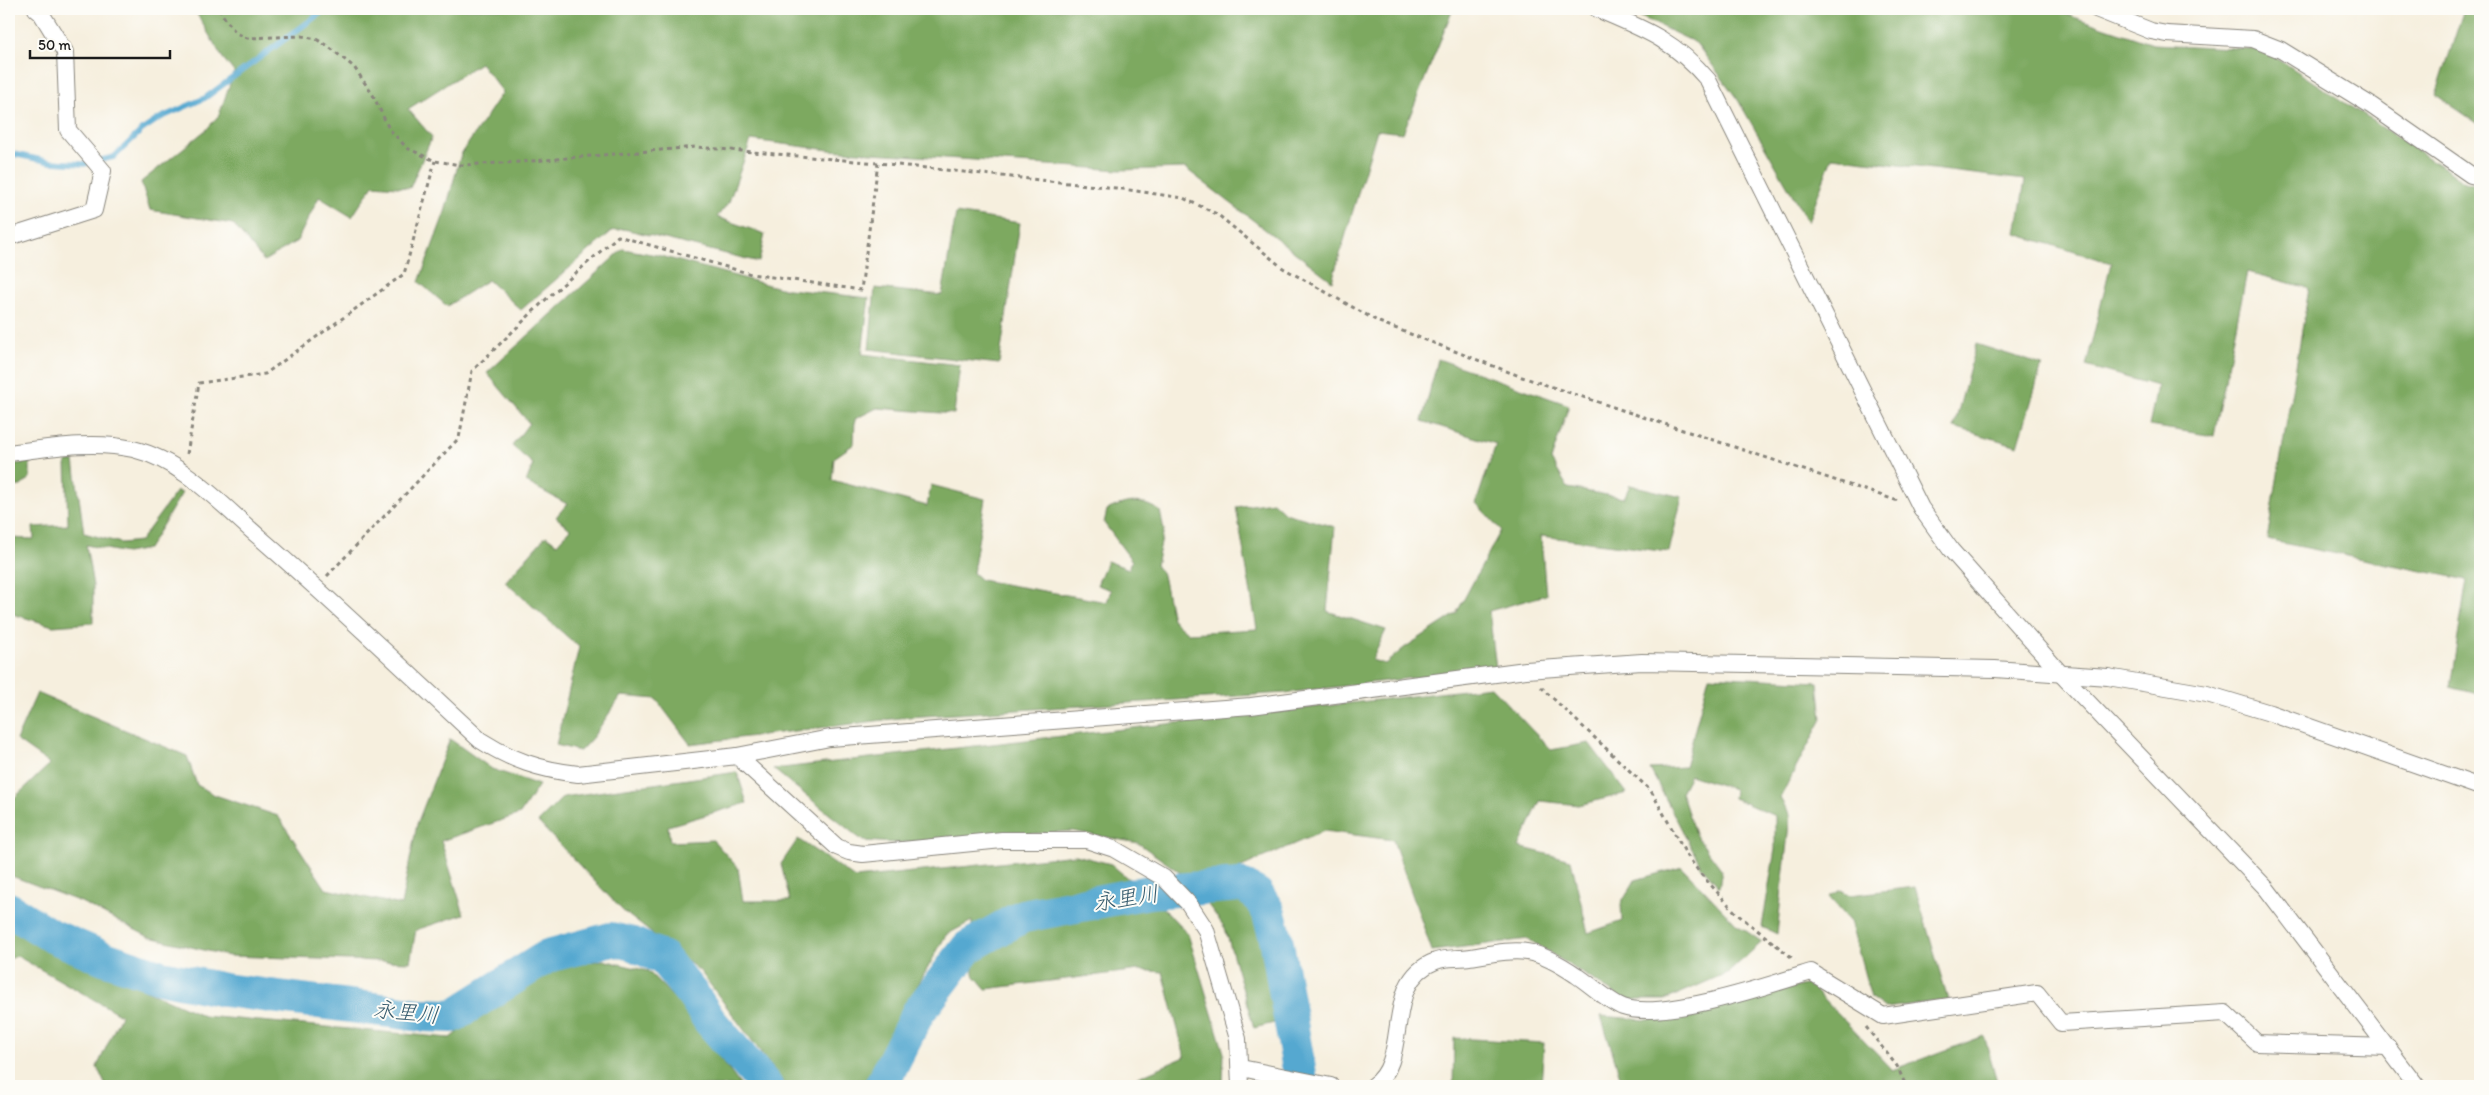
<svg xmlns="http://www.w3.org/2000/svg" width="2489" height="1095" font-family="Itim,'Klee One',sans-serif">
<rect width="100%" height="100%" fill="#fdfcf7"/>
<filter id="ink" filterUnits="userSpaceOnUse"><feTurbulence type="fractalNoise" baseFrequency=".02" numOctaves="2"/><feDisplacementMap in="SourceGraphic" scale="10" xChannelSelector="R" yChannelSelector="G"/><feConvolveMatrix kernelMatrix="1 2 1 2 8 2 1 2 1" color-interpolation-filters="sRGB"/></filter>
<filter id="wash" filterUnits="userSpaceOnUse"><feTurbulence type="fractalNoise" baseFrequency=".0096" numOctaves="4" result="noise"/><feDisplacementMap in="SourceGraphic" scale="20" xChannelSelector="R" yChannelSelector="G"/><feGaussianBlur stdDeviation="1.12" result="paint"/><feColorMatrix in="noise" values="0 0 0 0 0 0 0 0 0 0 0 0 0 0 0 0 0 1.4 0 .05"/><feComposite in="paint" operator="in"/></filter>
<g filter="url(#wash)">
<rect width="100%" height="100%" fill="#f6efde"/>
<g fill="#7da961" stroke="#4c623e">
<polygon points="194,9 1453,9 1403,133 1377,130 1332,281 1185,168 1120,170 829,150 751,140 729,202 717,217 765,234 759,262 624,229 612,231 521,310 488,280 447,306 419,282 445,212 461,154 503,92 480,63 408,109 432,137 410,188 373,185 352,217 319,197 297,241 264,261 233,224 150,210 141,182 207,129 219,115 234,72 222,57"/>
<polygon points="1624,9 2050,9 2153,44 2253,49 2277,58 2465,182 2480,186 2480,695 2450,687 2467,580 2267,540 2309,288 2247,272 2214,436 2149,426 2157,386 2086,366 2111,263 2016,234 2025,180 1832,157 1808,222 1738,100 1696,43"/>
<polygon points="2464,9 2480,9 2480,125 2436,95"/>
<polygon points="956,213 1020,223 999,364 869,349 875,288 942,295"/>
<path d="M623,249L657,255L780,288L869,298L862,354L960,365L954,414L877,408L855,419L854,444L834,458L832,480L927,506L931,485L985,499L973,573L981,580L1107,602L1111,590L1097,585L1107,561L1129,569L1132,561L1104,523L1107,510C1128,500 1140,499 1160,511L1164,530L1156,565L1163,575L1172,619L1188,633L1257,629L1236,507L1273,502L1285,513L1335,527L1327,611L1386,630L1372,660L1385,664L1404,648L1456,614L1501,530L1476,503L1496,444L1422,421L1438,359L1569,405L1551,460L1568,488L1624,498L1630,485L1682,497L1669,552L1541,536L1546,595L1489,611L1496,668L1285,693L908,717L690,744L656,699L621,696L593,737L580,751L556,745L579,647L505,582L546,536L557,544L570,529L556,517L567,504L526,482L533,464L512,446L529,423L487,373Z"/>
<polygon points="1976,344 2042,365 2018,446 1954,427"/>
<polygon points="74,461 84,533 121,543 140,541 177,491 182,493 148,549 126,553 86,545 93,586 93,623 53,626 9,613 9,538 34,539 33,527 68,525 66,462"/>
<polygon points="30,462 30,478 21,486 9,487 9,465"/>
<polygon points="1709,676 1818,682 1822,719 1780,798 1790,815 1777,934 1762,927 1775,849 1775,816 1733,798 1734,789 1690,775 1681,792 1695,834 1722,870 1719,887 1701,866 1650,769 1685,767"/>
<polygon points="1491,687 1551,750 1589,743 1627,793 1579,805 1540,801 1519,847 1571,860 1588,933 1622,921 1621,904 1635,880 1682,867 1736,924 1762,942 1729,972 1665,1000 1625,1000 1528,939 1432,951 1393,840 1324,831 1239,868 1241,894 1254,909 1278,1022 1254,1028 1225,928 1189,879 1138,843 1072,831 896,843 863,841 773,769"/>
<polygon points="37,693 187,756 197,785 215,795 278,816 326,889 401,905 417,824 450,739 492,769 539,785 520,814 441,841 464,914 416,930 410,962 229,956 149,937 81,902 9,875 9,803 50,764 16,740"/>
<polygon points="737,772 747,803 668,826 670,842 713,840 738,868 743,901 790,901 781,864 798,839 855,878 1076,855 1111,864 1167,912 1188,934 1224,1053 1223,1086 1117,1086 1185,1057 1163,972 1139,970 986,989 973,974 972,921 946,935 862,1086 786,1086 700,971 623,911 538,822 563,797"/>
<polygon points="1915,887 1948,1000 1885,1008 1871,998 1850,921 1829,897 1841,890 1850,895"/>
<polygon points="9,928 204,1016 450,1038 513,988 560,966 603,960 648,971 679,1003 741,1086 106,1086 97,1067 121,1015 17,956 9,959"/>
<polygon points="1809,984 1892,1070 1984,1036 1998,1086 1625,1086 1620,1076 1601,1016 1648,1020"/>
<polygon points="1454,1038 1544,1043 1541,1086 1453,1086"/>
</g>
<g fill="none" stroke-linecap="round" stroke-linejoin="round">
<polyline stroke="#55a8d0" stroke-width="5.5" points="9,153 51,162 84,164 114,157 142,130 160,118 205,98 326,9"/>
<g stroke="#55a8d0" stroke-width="34">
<polyline points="9,909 50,935 104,958 161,977 224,990 421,1015 453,1016 548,956 611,939 633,944 663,958 693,995 710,1021 766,1086"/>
<polyline points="881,1086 918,1013 968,947 1023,916 1149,892 1241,885 1257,894 1268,911 1276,938 1302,1086"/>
</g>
</g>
</g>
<g filter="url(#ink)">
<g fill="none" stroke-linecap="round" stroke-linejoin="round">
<defs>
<g id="street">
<path d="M1597,9C1644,29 1674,40 1708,80L1921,508L1951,550L2061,674L2266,888L2417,1086"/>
<polyline points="2096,9 2151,31 2167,34 2253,39 2281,50 2372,106 2471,175 2480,177"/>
<polyline points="9,237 94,210 103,171 68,130 65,52 41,13 36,9"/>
<path d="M9,453C48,448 94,440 133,449C183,461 222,505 259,537C335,603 407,672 480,740C511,760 541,770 578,774L737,756L830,738L1251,706L1526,670L1642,662L1995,669L2108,677L2207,694L2270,713L2480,787"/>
<polyline points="737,756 837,847 849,852 863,854 1002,840 1086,840 1114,849 1164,878 1189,904 1206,930 1238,1039 1240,1086"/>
<polyline points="1241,1068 1331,1086"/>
<path d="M1373,1086C1413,1060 1380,981 1436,961C1446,957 1459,959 1470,957C1520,949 1532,945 1576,975C1590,984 1609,1002 1623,1007C1663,1021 1770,985 1811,972L1883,1016L2037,993L2061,1023L2225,1013L2257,1043L2388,1047"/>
</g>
</defs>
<use href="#street" stroke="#89867d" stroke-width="18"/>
<g stroke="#89867d" stroke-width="3" stroke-dasharray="4 4" stroke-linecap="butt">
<polyline points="218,9 236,33 247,38 302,36 316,39 329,47 354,67 373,95 389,129 407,148 435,161 461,165 521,162 696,147 878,163 1116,188 1183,198 1217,214 1283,268 1379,322 1522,377 1898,501"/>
<polyline points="187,454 199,383 265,374 404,274 435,161"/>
<polyline points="327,576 459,438 472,371 544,301 618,236 751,274 861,290 878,163"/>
<polyline points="1541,687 1651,791 1686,854 1700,873 1737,914 1795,960"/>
<polyline points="1866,1027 1897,1066 1906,1086"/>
</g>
<use href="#street" stroke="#fff" stroke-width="16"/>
</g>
</g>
<g text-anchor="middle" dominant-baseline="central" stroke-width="4" stroke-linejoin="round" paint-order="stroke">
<g font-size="22" font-style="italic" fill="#365b6d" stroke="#fdfcf7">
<text transform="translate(1126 898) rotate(-9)">永里川</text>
<text transform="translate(406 1012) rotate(6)">永里川</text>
</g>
</g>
<rect width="2489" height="1095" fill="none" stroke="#fdfcf7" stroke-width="30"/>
<path d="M30 50v8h140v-8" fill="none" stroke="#1c1c1c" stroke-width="2.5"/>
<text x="38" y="50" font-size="15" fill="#1c1c1c" stroke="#fdfcf7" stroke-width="4" paint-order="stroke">50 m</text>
</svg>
